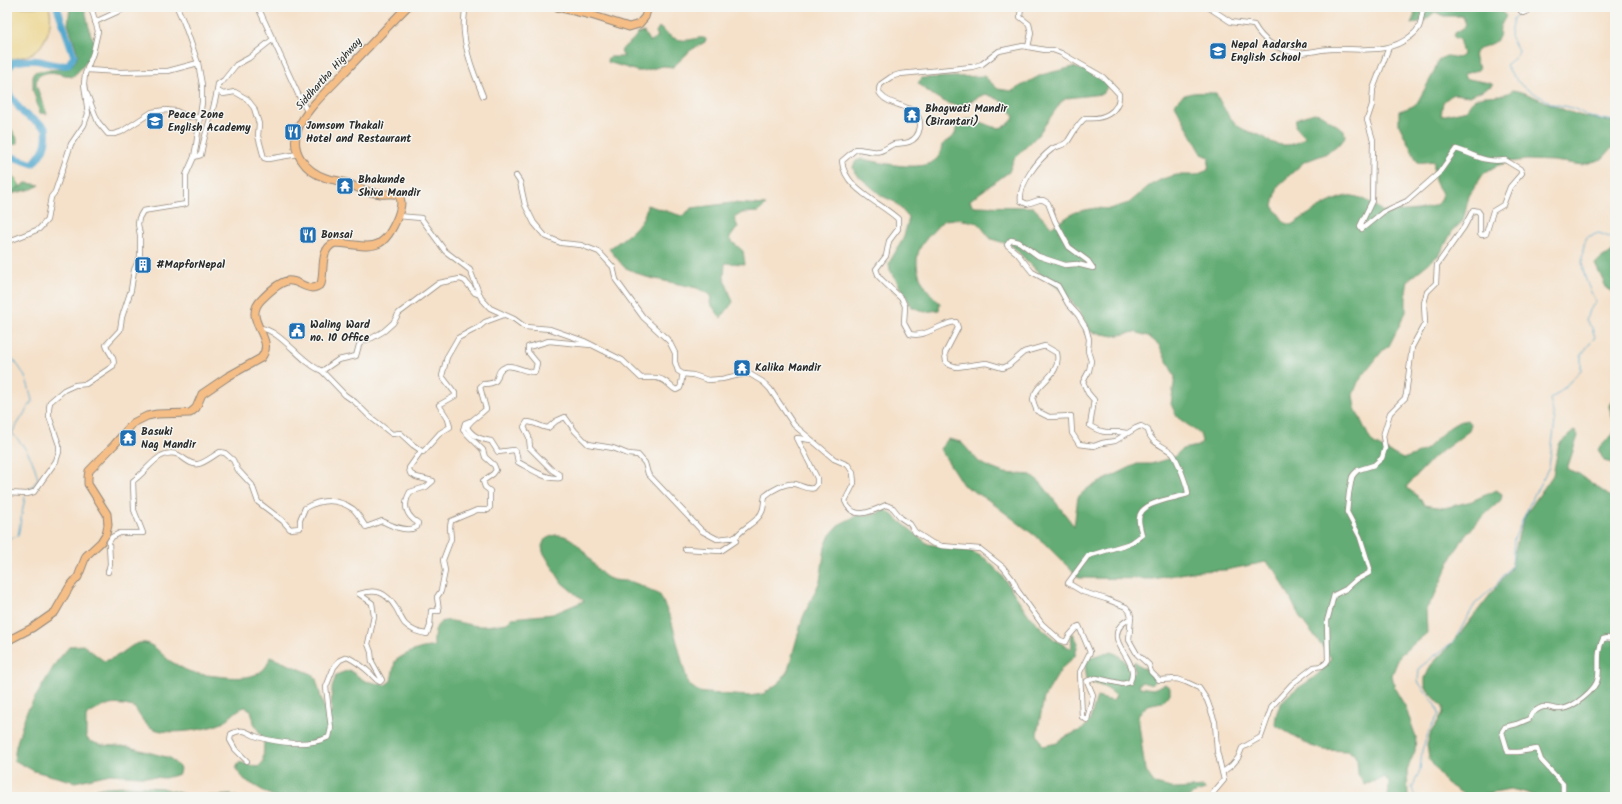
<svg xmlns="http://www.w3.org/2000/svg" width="1622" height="804" font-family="Kalam,sans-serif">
<rect width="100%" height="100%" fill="#f6f6f2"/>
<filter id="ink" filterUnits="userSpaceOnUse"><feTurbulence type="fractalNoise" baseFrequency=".025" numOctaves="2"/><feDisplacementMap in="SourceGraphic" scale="8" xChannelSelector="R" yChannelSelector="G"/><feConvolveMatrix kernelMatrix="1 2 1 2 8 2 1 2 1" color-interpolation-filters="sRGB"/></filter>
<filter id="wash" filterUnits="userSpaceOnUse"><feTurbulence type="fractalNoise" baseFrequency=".012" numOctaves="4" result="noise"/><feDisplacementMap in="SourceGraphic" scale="16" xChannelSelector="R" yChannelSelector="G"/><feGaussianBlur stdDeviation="0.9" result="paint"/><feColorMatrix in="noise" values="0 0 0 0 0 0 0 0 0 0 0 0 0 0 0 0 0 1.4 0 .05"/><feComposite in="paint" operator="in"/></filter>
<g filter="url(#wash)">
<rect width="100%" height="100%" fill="#f5e1ca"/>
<polygon fill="#7ac787" stroke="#527959" points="7,172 15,178 20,186 12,192 7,193"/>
<g fill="#63ac74" stroke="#476c50">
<path d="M70,7H84C87,16 88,23 90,32C90,35 93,37 94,40C97,54 80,70 72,77C61,74 46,68 37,78L36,85L47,114L40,113L33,90V73C46,66 75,76 78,54L68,24Z"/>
<path d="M1410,7H1498L1506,16C1504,20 1501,24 1500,28C1499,32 1501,35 1497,40C1492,47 1471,46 1475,59C1476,63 1477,65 1480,67L1478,70L1464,74L1465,78L1468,79L1490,83L1493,85L1470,96L1453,94L1443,102L1441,116L1467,110C1475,87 1498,102 1513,90C1532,94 1549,104 1567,111C1582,117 1599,120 1615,122V148H1612L1602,159L1582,165L1554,161L1526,160L1509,162L1496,166L1484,173L1469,196L1463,221L1453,230L1440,254L1408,280L1406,293V312L1389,346L1383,350L1358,382L1353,395L1355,408L1370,439L1374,444L1403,459C1411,456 1422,453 1428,447C1441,436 1449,423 1467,420L1471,425L1469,431L1434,457L1406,487L1421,499L1424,505L1444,508L1472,501L1496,490L1502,494L1501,500L1479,520L1461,541L1451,559L1434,597L1426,609L1427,633L1400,655L1392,675L1395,689L1405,706L1416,737L1415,751L1407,770L1408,797H1388L1389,782L1384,777L1365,785L1358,774L1357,760L1354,754L1347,751L1325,750L1311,746L1275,725C1276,693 1301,690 1319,673C1324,669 1327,663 1331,658L1301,619L1276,571L1266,562L1226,570L1197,571L1153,579L1079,578L1043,542L987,499L963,485L940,449L948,439L961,442L979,462L991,468L1004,473L1031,475L1041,483L1074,526L1078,497L1088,488L1137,464H1151L1174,457L1182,449L1199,446L1202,441L1200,434L1177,417L1171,404L1175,377L1159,345L1148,336L1135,332L1114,336L1091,332L1077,308L1063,292L1040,274L1011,245L991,239L978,223L958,219L944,220C937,227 929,235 923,243C908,264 924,290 940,303L939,310L925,312L912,307L890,270L889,263L903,239L909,218L895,202L882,196L855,173L853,167L856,161L862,159C880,162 930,176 940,154C941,152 941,148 942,145C945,143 949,140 952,138C957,133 957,123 965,120C982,115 997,141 1014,118C1010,104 998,98 985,94C978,97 970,102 962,105C950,109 926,91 918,83L922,78L984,76L998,89L1012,91L1041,75L1073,67L1093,73L1111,83L1102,94L1067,98L1061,102L1038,135L1014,159L1009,172L970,200L972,206L1033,207L1052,227L1075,212L1096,208L1109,209L1129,203L1149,186L1162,179L1176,175H1196L1208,170L1209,157L1202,154L1175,105C1182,89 1201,93 1216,93C1221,105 1229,117 1238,126C1246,132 1255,133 1264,137C1267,139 1270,142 1274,143C1284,147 1298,145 1305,137L1295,126L1296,119L1314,113L1320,114L1344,130L1345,136L1342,142L1325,154L1304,162L1278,186L1273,206L1285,223L1291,225C1304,217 1339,193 1353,196C1364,198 1375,205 1383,212C1395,211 1445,213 1442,194C1441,190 1437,187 1436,183C1433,177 1434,168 1434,161L1418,163L1399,125V111C1405,109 1413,107 1417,103L1433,74L1438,61C1441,59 1444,56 1447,56C1454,56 1458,61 1463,54L1459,39L1455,38L1453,35C1457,30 1463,30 1466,25L1464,19L1462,16H1444L1435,12L1424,21L1411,24L1415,14Z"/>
<path d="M659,27C670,37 678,43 694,39C698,38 702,37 706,39L705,42L691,50L673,67L663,66L643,71H637L608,62L607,59L610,57H624L621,52C623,45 633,43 637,34L644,32L649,41H652L658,37L656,32Z"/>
<polygon points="7,122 17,138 17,144 9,145"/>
<polygon points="26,183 40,185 32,189 7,195 7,193 12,192"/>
<path d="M732,203L766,205L758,212L742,213L734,218L738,227L729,239L743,251L745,264L725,263L724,278L733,302L721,318L710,303L711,295L697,288L646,277L624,267L609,249C624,238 645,225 647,205L682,216L692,208Z"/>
<polygon points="1615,249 1615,293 1607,289 1595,264 1600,259"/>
<polygon points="1615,393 1615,426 1609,406"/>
<polygon points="1615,429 1615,464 1604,461 1598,449 1613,434"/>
<polygon points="1575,430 1578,436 1567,469 1579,474 1615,500 1615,797 1537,797 1524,792 1510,789 1468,797 1446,783 1429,759 1427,745 1431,732 1443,714 1443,707 1428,691 1425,685 1425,678 1431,665 1455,640 1511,568 1519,533 1526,514 1553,475 1559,444"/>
<path d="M883,510H886L928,544L971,551L986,559L1001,574L1030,617L1055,640L1072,649L1071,635L1073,633L1078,643L1075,656L1062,668L1044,698L1037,734L1043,746L1057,743L1065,737L1083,729L1090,720L1097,697L1113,701L1116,696C1108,687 1098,685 1087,681L1085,665L1091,657L1112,651L1123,659L1133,673L1135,671L1133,664L1135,661L1141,668H1145L1150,672L1155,681L1152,685L1142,682L1139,684L1140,687L1153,689L1165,684L1170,688V694L1162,702L1147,705L1138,716L1145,770L1155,784L1176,789L1204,787L1205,790L1192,794L1189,797H274L245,780L236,769L239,762L258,767L263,762L264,741L254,723L251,710L245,707C235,710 231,718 222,723C207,730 167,736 152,728C144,725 139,714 134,707C112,702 105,704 86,716V736L89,741L101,745L129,747L170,758L180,768L179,774L165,778L110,774L75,782L34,771L14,760L16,746L26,713L57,661L70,646L83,645L104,661C108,660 112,658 115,657C126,652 133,641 145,643C155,645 162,655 170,661C175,664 181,667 186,670C195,674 206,675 216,676C234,678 265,682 270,657L312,674L316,679L323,705L331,715L332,688L336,675L349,670L365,681L385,685L391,681L395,661C404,654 422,646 434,647C432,605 457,626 482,626C490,626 499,624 507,623L512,618L553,614L584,601L562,583L543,552L542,546L545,539C548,538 553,535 556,535C578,533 590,565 605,576C613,582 623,580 632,582C642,585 651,591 660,595L671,619L688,684L699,692L706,693L749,696L763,694L780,682L788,670L803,617L820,581L825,547L830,535L840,524L858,515H874Z"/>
<polygon points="127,786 162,788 194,797 231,795 238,797 59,797 106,787"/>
</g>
<path fill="#eeda9e" stroke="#8c8264" d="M7,7H49C54,22 46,47 31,54C23,58 16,57 7,62Z"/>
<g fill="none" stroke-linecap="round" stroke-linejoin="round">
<g stroke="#51a7ce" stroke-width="1">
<polyline points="1523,10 1525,7"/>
<polyline points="1521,12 1513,18 1510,36 1518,50 1517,56 1506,65 1511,73 1522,86 1553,104 1573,108 1590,117 1615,121"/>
<polyline points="7,161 9,156"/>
<path d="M7,352C23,371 27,376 32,401L12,433C27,449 33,458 38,479L29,491"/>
<polyline points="7,539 18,536 25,497"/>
<path d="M1415,797L1412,788L1420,770L1422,750L1429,731L1439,714L1436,705L1418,682L1419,668L1454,641L1475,604L1495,586L1512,565L1514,539L1531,501L1549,467L1555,422L1550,399L1559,393L1581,370V355L1595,337L1592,328L1586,320L1589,310L1596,302C1584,279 1577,262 1587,237L1599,233L1609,237L1615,236"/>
</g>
<path stroke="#51a7ce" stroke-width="7" d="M7,155L33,164C43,152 48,145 46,128L23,113L9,94L7,70L14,62C23,61 31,59 40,61C52,64 55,66 68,65L74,56L57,7"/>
</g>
</g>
<g filter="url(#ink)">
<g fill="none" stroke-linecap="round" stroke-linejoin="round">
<defs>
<g id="minor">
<polyline points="258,7 298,94 308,113"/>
<path d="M465,7C465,15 463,24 464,32C466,55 475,76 483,96"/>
<path d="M1021,7L1020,17L1029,24L1031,33L1028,47L1023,46L999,51L982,64L972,67L900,74L891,77L881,84C879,87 878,92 881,95C889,105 905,104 914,112C924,120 921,137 909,142C904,144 899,143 894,144C889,146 885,150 880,151C872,153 864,149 856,149L842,161C844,189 880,202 898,219V229L889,241L886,256L876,269L879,277L884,282L902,299L905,306L904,323L910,334C926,338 940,323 956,322L958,328L945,353L946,362L950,365L957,367L986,363L1003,368L1009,365L1024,352L1045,346L1057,353C1062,376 1035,383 1033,399C1033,403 1036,408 1037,411L1049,417L1071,416L1072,433L1079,444L1094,446L1102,443L1115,441L1136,428L1141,426L1148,430C1151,445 1165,445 1173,454C1177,459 1188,487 1188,494C1175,499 1138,501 1139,520C1139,525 1141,530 1142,535L1131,543L1088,556L1068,583L1083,592L1106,599L1126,607L1130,612L1131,617L1129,640L1137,654L1149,665L1151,672L1159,680L1177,679L1186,682L1199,688L1207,700L1215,722L1217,751L1224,780L1213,793L1211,797"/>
<path d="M1208,7L1231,22L1254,25C1263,41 1275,48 1292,52C1304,55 1319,49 1332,49C1359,48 1388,55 1411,36C1424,26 1419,20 1424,7"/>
<polyline points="1517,7 1523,13 1528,11 1529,7"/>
<polyline points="95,22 128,7"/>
<path d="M1028,47L1045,50H1053L1061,53L1103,77L1119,94C1120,113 1102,120 1085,118C1076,126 1074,132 1068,141C1064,146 1057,146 1052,149C1039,159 1018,184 1021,201L1027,204L1039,200H1043L1048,203L1055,221L1069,247L1088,261L1093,268L1077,264L1065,265L1038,256L1019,242L1011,240L1007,245L1017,253L1032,272L1058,286L1068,304L1078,315L1086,328L1089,339L1088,351L1091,361L1089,371L1083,382L1088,393L1094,400L1090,426C1107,436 1110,430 1127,433"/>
<polyline points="87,70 120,72 158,71 168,71 198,63"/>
<polyline points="218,91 223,94 235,92 247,99 254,108 259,124 258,136 264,158 268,159 298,154"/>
<polyline points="87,94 98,122 108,134 114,134 121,132 152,112 165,110 176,111 188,117 200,117"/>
<path d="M194,157L201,155C204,131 216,108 218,84L224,80L236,65L249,58L273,39"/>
<path d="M516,176L520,182L525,205L534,223L545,236L561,243L581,245L599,252L613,267L616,280L643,317L669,341L675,353V362L678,371L683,374L693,375L708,380L722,379L748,373L763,382L770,389L794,425L834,459L848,465L853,473L854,483L845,501C853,521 871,512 886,505L893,508L901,518L910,524L915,532L932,543L942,546L980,549L1003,567L1013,580L1018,591L1042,624L1060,640L1066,642L1069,636L1077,627L1079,626L1090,652L1080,672L1082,717L1087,720L1093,695L1087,681L1096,678L1123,684L1130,682C1141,660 1105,644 1121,625C1124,622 1128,620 1131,617"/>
<path d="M398,216L421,218L445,251L470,270L481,298L490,308L514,319L525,327L550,329L584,341L622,360L641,378C649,378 659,376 666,382C670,385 672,388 676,390L680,388C682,384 681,379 683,374"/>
<polyline points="7,242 39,229 47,220 51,197 55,192 71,144 84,125 88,114 84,84 85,74 93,53 98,31 91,7"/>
<path d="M260,328C281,330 301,363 322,371L338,360L356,356L359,345L363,341L372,338L384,331L393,323L399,313L439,283L460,279L465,281L475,293L480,295"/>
<path d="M591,345L549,341L528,347V352L537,363L535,372C526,373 512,363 505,367C492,372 505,384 483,384L480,387L486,409C479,416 471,419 467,427C472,436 480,439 491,441L498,452L514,450L516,452L518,462C531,469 546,480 560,478V475L552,470L530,448L529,437L524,427L527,422C535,422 540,427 548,428L556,421L565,417L575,431L588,444L613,448L628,454L638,455L645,463L648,474L702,531L717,539L736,537V541L721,551L685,549"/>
<polyline points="322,371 345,395 355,402 369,416 392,434 400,433 413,445 423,452 440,433 450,427 448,419 439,405 455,396 455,393 442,376 447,357 458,338 479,327 485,322 504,315"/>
<path d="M7,493L27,494L34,492L56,461L59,452V445L49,416V408L50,402L64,390L75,385L86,384L113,366C116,357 108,353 106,345L120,330L122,317L131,290L134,270L140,257V235L138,224L139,218L143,211L186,204V175L194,157L196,146L202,102V85L198,63L184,23L177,7"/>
<path d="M736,537C743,527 760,521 763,509C764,505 764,500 765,496C772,490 786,482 795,484C802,486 807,490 814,488L817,484V478L797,438L811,440"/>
<path d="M108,572L110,564L109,542L112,537L120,533H143L134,510L133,481C143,474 152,461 161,456C180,446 185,466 198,464C205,463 214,455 220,452L225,453L233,460L238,470L252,485L258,502L283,521L290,529L300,528V520L305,508C321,499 337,498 353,509C358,513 362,522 366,527L382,521C392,526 407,533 417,527L418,523C405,515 403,504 410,492L426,487L433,481L416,477L410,473L409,468L421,451"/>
<path d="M247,761L235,749L230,740L231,734C246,727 245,733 258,737C279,743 308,747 329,737L331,728L326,687L334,667L340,660L347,657C354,660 365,668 370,673C374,677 375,680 380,682L382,680L372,662L371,652L368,644L374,616L372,603L359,594C376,588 386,592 396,608C399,613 401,619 405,624C411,630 419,633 427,634L430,626L431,611H439L437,597L441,591L445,571L443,560L451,539L450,527L451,521L477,510H488L490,507V491L485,487L483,481L493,474L496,470L494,465L485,457L483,450L463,430L465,423L470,421"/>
<path d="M1223,772L1232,765L1238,758L1242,748L1261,737L1272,706L1292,684L1314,667L1322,666L1326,663L1328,660L1327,621L1334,595L1346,589L1356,580L1369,573L1370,569L1360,537L1347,512L1349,493L1352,477L1354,474L1358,470L1374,465L1382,458L1385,448L1383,436L1390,413L1405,398L1406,395L1412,347L1425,323L1424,303L1427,292L1436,283L1437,265L1464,227L1473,210L1478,211L1480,214V234L1482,235L1486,234L1493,211L1503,205L1510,187L1522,173L1520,169L1505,160C1483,163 1476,155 1456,149L1439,173L1407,201L1383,212L1362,229L1360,226L1372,201L1373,140L1367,120L1372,105L1373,89L1389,47"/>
<path d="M1563,797V784L1541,760L1537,749L1518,752H1508L1502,732L1505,727L1517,724L1529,719L1532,713C1535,711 1539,708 1543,707C1549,706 1555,710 1561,709C1573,708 1596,690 1598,678C1600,665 1596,652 1603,639L1608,638L1615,641"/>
</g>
<g id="highway">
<polyline points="557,7 591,15 629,27 639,24 645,17 648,7"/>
<path d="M7,641L32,628L55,612L70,586L78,577L86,556L101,542L106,534L108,525L107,514L88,484V477L89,471L114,445L133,423L147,416L157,414L190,413L196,408L202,394L227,377L261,358C278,338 240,320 262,299C269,292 278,283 287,281C300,279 309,295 321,284C325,270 319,249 335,243C370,245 382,256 398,216C400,210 403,201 399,196C395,192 387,195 381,194C368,193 358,188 347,183C340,181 333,180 326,178C306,172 289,151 298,129C305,110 326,92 340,77C362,54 384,30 407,7"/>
</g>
</defs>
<use href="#minor" stroke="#90867a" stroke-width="6"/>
<use href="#highway" stroke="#90867a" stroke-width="9"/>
<use href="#minor" stroke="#fff" stroke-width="4.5"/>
<use href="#highway" stroke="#f6be87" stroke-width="7"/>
</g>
</g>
<defs>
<symbol id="school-square" viewBox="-11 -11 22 22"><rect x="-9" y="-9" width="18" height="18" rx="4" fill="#1f6fb2" stroke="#f6f6f2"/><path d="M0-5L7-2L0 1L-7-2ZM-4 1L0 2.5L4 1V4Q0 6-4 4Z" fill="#fff"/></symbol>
<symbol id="temple-square" viewBox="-11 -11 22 22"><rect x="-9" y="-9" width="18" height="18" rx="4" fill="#1f6fb2" stroke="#f6f6f2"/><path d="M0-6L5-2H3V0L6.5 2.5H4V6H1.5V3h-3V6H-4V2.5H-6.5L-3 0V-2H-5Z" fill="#fff"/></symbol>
<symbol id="restaurant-square" viewBox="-11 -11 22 22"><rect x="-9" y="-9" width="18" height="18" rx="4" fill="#1f6fb2" stroke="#f6f6f2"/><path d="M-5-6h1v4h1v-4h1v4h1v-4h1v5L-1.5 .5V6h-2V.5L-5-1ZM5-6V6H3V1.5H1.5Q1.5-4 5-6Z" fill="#fff"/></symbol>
<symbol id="building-square" viewBox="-11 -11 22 22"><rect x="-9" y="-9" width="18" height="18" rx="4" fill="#1f6fb2" stroke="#f6f6f2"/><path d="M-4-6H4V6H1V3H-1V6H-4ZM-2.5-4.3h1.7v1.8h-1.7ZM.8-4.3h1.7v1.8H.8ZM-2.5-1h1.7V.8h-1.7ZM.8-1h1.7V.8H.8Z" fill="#fff"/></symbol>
<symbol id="civic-square" viewBox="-11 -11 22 22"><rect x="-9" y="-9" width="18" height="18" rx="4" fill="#1f6fb2" stroke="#f6f6f2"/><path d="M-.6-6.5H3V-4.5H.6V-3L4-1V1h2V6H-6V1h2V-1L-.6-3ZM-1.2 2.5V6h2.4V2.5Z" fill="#fff"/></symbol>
</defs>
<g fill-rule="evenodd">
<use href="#school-square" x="1208" y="41" width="20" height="20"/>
<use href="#temple-square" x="902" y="105" width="20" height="20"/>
<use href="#school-square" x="145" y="111" width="20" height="20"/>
<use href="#restaurant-square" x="283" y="122" width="20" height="20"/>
<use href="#temple-square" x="335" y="176" width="20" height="20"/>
<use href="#restaurant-square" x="298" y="225" width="20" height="20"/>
<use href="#building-square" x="133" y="255" width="20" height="20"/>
<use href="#civic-square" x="287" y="321" width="20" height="20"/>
<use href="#temple-square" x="732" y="358" width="20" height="20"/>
<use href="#temple-square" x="118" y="428" width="20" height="20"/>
</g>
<g text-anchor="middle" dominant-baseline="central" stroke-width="3" stroke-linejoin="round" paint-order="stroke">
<g font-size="11" font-weight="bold" fill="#2b2b2b" stroke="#f6f6f2" text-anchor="start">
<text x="1231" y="45">Nepal Aadarsha<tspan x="1231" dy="13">English School</tspan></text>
<text x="925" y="109">Bhagwati Mandir<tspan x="925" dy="13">(Birantari)</tspan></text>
<text x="168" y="115">Peace Zone<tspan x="168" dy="13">English Academy</tspan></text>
<text x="306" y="126">Jomsom Thakali<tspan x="306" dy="13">Hotel and Restaurant</tspan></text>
<text x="358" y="180">Bhakunde<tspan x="358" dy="13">Shiva Mandir</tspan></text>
<text x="321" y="235">Bonsai</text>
<text x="156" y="265">#MapforNepal</text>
<text x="310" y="325">Waling Ward<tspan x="310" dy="13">no. 10 Office</tspan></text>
<text x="755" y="368">Kalika Mandir</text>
<text x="141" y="432">Basuki<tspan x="141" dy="13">Nag Mandir</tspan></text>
</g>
<g font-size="11" fill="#2b2b2b" stroke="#f6f6f2">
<text transform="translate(329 74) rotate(-48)">Siddhartha Highway</text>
</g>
</g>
<rect width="1622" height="804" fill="none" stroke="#f6f6f2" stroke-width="24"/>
</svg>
